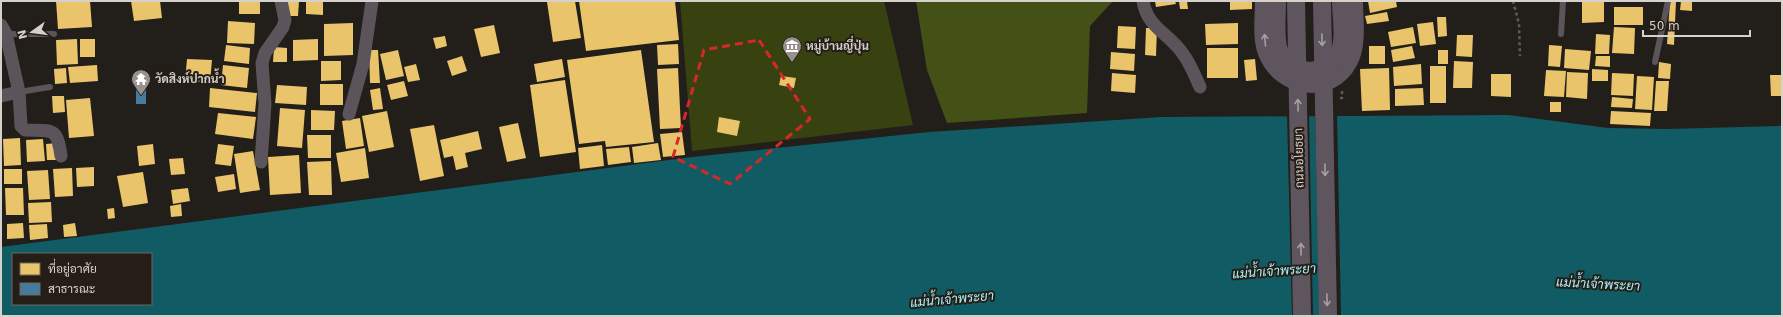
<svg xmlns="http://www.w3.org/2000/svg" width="1783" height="317" font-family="'DejaVu Sans',Sarabun,sans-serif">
<rect width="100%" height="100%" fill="#221e1a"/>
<polygon fill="#374210" points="680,1 884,1 913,125 692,151"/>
<polygon fill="#435117" points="916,1 1113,1 1090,26 1087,113 947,123 927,70"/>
<path fill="#115c64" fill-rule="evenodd" d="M1508,115L1608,128L1666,129L1782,126V316H1V247L692,157L929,132L1162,117ZM13,254H151V304H13Z"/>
<g fill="#221e1a">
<polygon points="1287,114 1309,114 1313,316 1292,316"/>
<polygon points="1315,114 1337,114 1341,316 1320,316"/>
</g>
<g fill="#e9c46a">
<polygon points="56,1 90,1 92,27 58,29"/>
<polygon points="131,1 160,1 162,18 134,21"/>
<rect x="239" y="1" width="21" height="13"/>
<polygon points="286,1 299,1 298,16 285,16"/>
<polygon points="306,1 323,1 323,15 306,14"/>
<polygon points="554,1 575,1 581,38 553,42 547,2"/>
<polygon points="579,1 675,1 679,40 586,51"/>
<polygon points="1155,1 1175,1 1176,4 1156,7"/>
<polygon points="1179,1 1187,1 1188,9 1180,9"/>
<polygon points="1230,1 1252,1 1252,9 1230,10"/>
<polygon points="1368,1 1396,1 1397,7 1370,13"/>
<polygon points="1582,1 1604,1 1604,22 1582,23"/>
<polygon points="1670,1 1676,1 1674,45 1667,44"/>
<polygon points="1681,1 1692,1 1692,11 1680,10"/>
<rect x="1614" y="7" width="29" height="18"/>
<polygon points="1387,12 1389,21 1367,24 1365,16"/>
<polygon points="1437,17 1446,17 1447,36 1438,37"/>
<polygon points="228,21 255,23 254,44 227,43"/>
<polygon points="1433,22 1436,44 1420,46 1417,24"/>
<polygon points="353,23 353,55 324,56 324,24"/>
<polygon points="1238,23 1238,44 1206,45 1205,24"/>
<polygon points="494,25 500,53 481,57 474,29"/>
<polygon points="1118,26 1136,27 1135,49 1117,48"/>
<polygon points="1413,27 1416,43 1391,47 1388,32"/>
<polygon points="1614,27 1635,28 1634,54 1612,53"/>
<polygon points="1146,28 1157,28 1156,56 1145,55"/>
<polygon points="1596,34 1610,35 1609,54 1595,54"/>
<polygon points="1457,35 1473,35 1472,57 1456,56"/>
<polygon points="445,36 447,46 436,49 433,38"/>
<polygon points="77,39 78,64 57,65 56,40"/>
<rect x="80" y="39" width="15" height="18"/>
<polygon points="318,39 318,60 293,61 293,40"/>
<polygon points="678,44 679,64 658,65 657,45"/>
<polygon points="226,45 250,48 249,64 224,61"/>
<polygon points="1549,45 1562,46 1560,67 1548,66"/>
<rect x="1369" y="46" width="16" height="18"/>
<polygon points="1412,46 1415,58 1393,62 1391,50"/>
<polygon points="274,47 287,48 287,62 273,62"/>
<rect x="1207" y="48" width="31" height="30"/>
<polygon points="1565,49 1591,51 1589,70 1564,68"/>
<polygon points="369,50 378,50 380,83 370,83"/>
<polygon points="398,50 404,76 386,80 380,54"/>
<polygon points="641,50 654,142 606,147 605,141 579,144 567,60"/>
<rect x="1438" y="50" width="10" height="14"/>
<polygon points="1111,52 1135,54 1134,71 1110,69"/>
<polygon points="462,56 467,71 452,76 447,61"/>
<polygon points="1596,56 1610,56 1610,67 1595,66"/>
<polygon points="187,59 212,60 210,83 185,81"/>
<polygon points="562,59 565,77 537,82 534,64"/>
<polygon points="1255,59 1257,80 1246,81 1244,60"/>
<polygon points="321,61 341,61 341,80 321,81"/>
<polygon points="1454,61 1473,62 1472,88 1453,88"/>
<polygon points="1659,62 1671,64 1670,79 1658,78"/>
<polygon points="416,64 420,80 408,82 404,67"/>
<polygon points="1421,64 1422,84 1394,86 1393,67"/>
<polygon points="97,65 98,81 70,83 68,67"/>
<polygon points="223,65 249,68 247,88 221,85"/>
<rect x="1430" y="66" width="16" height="37"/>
<polygon points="66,68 67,83 55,84 54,69"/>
<polygon points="678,68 681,128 660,129 657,69"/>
<polygon points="1389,68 1390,110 1362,111 1360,69"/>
<polygon points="1592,69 1608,70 1608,81 1592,81"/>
<polygon points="1546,70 1566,71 1564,97 1544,96"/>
<polygon points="1567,72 1588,73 1587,99 1566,97"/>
<polygon points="1112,73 1136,75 1135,93 1111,91"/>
<polygon points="1612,73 1634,74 1633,96 1611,95"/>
<polygon points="1491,74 1511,74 1511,97 1491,96"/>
<polygon points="1770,75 1782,75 1782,96 1771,96"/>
<polygon points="781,76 796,78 794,88 779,85"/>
<polygon points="1637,76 1654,77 1652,110 1635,109"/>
<polygon points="565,80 576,152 540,157 530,85"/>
<polygon points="404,81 408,96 391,100 387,85"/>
<polygon points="1656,81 1669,81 1667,111 1654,111"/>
<rect x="320" y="84" width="23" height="21"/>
<polygon points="277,85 307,87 306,105 275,103"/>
<polygon points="210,88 257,93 255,112 209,107"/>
<polygon points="380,88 383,109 373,110 370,90"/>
<polygon points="1423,88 1424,105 1395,106 1395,89"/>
<polygon points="52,96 64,96 65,112 53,113"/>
<polygon points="1612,97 1633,99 1632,108 1611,107"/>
<polygon points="90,98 94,136 69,138 66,100"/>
<rect x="1550" y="102" width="11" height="10"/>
<polygon points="280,108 305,110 302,148 277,146"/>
<polygon points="311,110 335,111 334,130 311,130"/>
<polygon points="387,111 394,147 369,152 362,116"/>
<polygon points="1611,111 1651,113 1650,126 1610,124"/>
<polygon points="218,113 256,117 253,139 215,134"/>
<polygon points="719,117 740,121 737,136 717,132"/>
<polygon points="360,118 364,146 346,149 342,121"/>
<polygon points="518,123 526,158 507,162 499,127"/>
<polygon points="434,125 444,176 420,181 410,129"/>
<polygon points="478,131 482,149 465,153 468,167 456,170 453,156 444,158 440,140"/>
<polygon points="682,132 685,155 663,157 660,134"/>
<polygon points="307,135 331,135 331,158 308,158"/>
<polygon points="20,138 21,165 4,166 3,139"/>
<polygon points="43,139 45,161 27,162 26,140"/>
<polygon points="57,143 58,160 47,160 46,144"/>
<polygon points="658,143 661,160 634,163 632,147"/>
<polygon points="153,144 155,164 139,166 137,146"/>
<polygon points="218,144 234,146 231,166 215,164"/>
<polygon points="602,145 604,166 580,169 578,148"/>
<polygon points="629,147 631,162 608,165 606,149"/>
<polygon points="365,148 369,178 341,182 336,153"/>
<polygon points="253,151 260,190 240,193 234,154"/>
<polygon points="299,155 301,193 270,195 268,157"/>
<polygon points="183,158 185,174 171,175 169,159"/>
<polygon points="331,161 332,195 309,195 307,162"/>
<polygon points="94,167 94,186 77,187 76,168"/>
<polygon points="72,168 73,196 55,197 53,169"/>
<rect x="4" y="169" width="18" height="15"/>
<polygon points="48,170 50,199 29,200 27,171"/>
<polygon points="143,172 148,203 123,207 117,176"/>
<polygon points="234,174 236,189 218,192 215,177"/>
<polygon points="5,188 23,188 24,215 6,215"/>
<polygon points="188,188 190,201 173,204 171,190"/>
<polygon points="51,202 52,222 29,223 28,203"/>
<polygon points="181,204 182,216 171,217 170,206"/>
<polygon points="114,208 115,218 108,219 107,209"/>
<polygon points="23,223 24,238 7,239 7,224"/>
<polygon points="75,223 77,236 64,237 63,225"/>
<polygon points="47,224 48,238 30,240 29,225"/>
</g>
<rect fill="#457b9d" x="136" y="88" width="10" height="16"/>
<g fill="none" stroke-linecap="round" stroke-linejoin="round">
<g stroke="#605a60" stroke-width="2.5" stroke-dasharray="3 3" stroke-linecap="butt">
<polyline points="1513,1 1519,24 1520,56"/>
<polyline points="1340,98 1342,98 1342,90"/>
</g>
<g stroke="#5b545b" stroke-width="6">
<polyline points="6,34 54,34"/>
<polyline points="1561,34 1563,1"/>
<polyline points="1655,62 1668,1"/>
<polyline points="19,92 50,87"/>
</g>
<g stroke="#5b545b" stroke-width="13">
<path d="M1143,1C1147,28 1170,34 1183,54C1190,63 1195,76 1200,87"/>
<path d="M1,25L6,34L19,92L21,126L25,130C52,131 57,126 61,156"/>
<polyline points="1,96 19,92"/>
<polyline points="349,114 363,64 372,1"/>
<polyline points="261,162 265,104 262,63 265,53 283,27 285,20 281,1"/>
</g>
<g stroke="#5e555e" stroke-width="18">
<path d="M1264,1C1264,17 1261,38 1267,53C1281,88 1330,97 1349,61C1358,44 1354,20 1354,1"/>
<path d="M1277,1C1277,16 1275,33 1278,47C1285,74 1324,80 1338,55C1346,41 1341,17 1341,1"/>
</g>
<g stroke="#5e555e" stroke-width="18">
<polyline points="1296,1 1302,316"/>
<polyline points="1322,1 1328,316"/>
</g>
</g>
<defs><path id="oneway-shaft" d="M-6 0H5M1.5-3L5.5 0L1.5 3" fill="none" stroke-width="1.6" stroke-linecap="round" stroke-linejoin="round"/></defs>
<g stroke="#a79fa0">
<use href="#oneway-shaft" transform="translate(1265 40) rotate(-95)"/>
<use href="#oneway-shaft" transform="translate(1322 40) rotate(89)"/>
<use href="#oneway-shaft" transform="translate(1298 105) rotate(-91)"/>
<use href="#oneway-shaft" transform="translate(1325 170) rotate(89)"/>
<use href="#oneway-shaft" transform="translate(1301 249) rotate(-91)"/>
<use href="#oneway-shaft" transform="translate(1327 300) rotate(89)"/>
</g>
<path fill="none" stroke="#d62828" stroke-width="3" stroke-dasharray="8 5" stroke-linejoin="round" d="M759,40L810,119L730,184L673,157L704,50Z"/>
<defs>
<symbol id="museum-pin" viewBox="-11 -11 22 30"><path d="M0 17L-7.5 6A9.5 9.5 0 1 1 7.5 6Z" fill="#98928e" stroke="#251e16"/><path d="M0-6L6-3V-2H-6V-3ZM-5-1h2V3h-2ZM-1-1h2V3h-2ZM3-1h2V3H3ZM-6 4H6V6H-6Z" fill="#fff"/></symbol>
<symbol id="temple-pin" viewBox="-11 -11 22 30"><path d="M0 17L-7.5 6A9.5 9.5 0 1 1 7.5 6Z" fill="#98928e" stroke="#251e16"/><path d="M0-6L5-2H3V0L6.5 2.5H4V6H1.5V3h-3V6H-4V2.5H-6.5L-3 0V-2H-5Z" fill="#fff"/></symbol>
</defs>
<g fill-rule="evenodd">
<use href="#museum-pin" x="781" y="35" width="22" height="30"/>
<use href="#temple-pin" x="130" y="68" width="22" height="30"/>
</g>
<g text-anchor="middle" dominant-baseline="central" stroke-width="4" stroke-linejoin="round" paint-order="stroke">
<g font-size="12" font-weight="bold" fill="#d7d1cc" stroke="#251e16" text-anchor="start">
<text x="806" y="46">หมู่บ้านญี่ปุ่น</text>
<text x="155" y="79">วัดสิงห์ปากน้ำ</text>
</g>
<g font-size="12" fill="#d7d1cc" stroke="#251e16">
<text transform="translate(1299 158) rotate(-91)">ถนนอโยธยา</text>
</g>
<g font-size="13" font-style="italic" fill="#a6eff9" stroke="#251e16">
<text transform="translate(1274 271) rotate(-4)">แม่น้ำเจ้าพระยา</text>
<text transform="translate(1598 284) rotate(3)">แม่น้ำเจ้าพระยา</text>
<text transform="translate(952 299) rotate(-5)">แม่น้ำเจ้าพระยา</text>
</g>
</g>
<rect width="1783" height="317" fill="none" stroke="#d7d1cc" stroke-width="4"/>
<rect x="12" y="253" width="140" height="52" fill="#251e16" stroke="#6c665f"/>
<rect x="20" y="263" width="20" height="12" fill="#e9c46a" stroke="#6c665f"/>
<text x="48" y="273" font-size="12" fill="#d7d1cc">ที่อยู่อาศัย</text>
<rect x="20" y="283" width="20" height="12" fill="#457b9d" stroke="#6c665f"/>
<text x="48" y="293" font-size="12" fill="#d7d1cc">สาธารณะ</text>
<g transform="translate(32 32) rotate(256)" stroke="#251e16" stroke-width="3" paint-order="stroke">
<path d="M0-3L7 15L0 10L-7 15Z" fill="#d7d1cc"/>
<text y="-6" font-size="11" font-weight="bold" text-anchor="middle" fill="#d7d1cc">N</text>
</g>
<path d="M1643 30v6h107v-6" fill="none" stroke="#d7d1cc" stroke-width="2"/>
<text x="1649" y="30" font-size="12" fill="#d7d1cc" stroke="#251e16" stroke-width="3" paint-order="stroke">50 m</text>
</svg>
